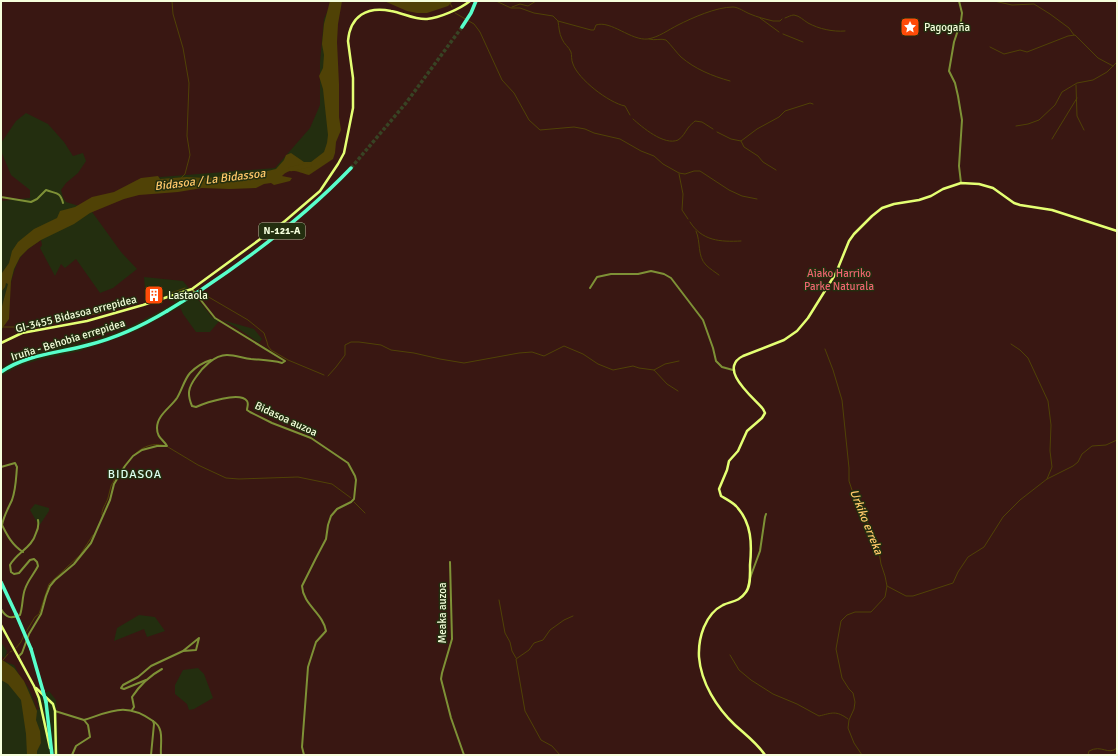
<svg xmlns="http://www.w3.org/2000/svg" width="1118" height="756" font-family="Signika,sans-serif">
<rect width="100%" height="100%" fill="#232e0f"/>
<g fill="#391712" fill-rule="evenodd">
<polygon points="1,1 332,1 324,19 320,62 320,105 310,128 275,168 148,178 117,192 79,206 66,202 63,197 61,190 66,183 78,173 86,161 83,153 73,156 64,142 48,124 26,113 16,121 1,143"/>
<path d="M336,1H398L419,6L441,1H1117V755H59L56,700L49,691L36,697L39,709L37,710C34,703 31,690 25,683C20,678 18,672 14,665L1,660V656L5,658L7,651L1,642V376L19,366L38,360L80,351L104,343L138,330L180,307L183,314L196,332H210L220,320L212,317L183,281L144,277L145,289L151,300L171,294L175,303C152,315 128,329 103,337C69,347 31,349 1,368V333L4,325C7,306 10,274 20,258C25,250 34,245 41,240L42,245L40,248L55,276L61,264L65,268L76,259L100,293L113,288L137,269L121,252L90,209L107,197L294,170L312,169L330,151ZM222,320L254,329L262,339L259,343L236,327ZM35,504L49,508V511L39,526L30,510ZM139,615L155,617L165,631L147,637L144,629L114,641L117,628ZM198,668L204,674L213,698L194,709L189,710L187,704L175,694V685L183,670Z"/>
<polygon points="1,151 11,175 30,190 30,198 1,201"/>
</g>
<g fill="#504206">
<path d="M330,1H342L338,24L337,42L339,84V117L341,130L336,142L335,153L333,159L309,175C299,173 291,166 282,176L292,178L290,181L274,185L271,183L264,184L256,188L230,189L202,188L178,192L139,195L124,199L90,213L74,224L41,240L28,249L20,257L14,269L11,281L9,319L1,330V310L8,284L6,283L5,287L1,292L2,273L9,263L12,251L18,242L34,229L57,218L60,211L75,207L92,197L114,192L141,178L158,176L160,179L186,177L206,178L259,173L276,169L284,160L286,155L291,153L304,162H311L324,152L327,143L328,135L323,89L319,76L323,68L324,55L322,44L324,24Z"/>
<polygon points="384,1 417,1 428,2 433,1 453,1 448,6 427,13 417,13 407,11"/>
<polygon points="1,659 14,668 24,681 37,711 36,720 40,731 41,743 37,751 37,755 27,755 26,734 21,700 8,684 1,680"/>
</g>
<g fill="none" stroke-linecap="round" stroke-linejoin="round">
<g stroke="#504206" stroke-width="1">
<polyline points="172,1 173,14 183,48 189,83 187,136 190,155 185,174 181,178"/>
<polyline points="449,1 452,7"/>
<path d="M496,1L511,8H520L534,13L553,16L558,21C559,27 559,33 562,39C564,44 569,47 571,52C572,55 571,60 573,64C578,79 609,103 625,106L630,115"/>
<polyline points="994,1 1012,5 1034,4 1050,14 1069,28 1074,35"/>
<polyline points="512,7 520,4 528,6 536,1"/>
<polyline points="455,13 474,24 480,32 502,80 514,93 529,120 540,130 574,127 585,129 594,133 620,139 641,151 654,156 663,164 679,173 685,174 694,171 700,171 729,190 742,196 757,199"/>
<polyline points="760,18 779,32"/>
<path d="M785,18C788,17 791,15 794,15C800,16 803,20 808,23C819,29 833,32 845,31"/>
<path d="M558,21L591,30H594L596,25C611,20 631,41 648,39C659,37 668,30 678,25C692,18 716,7 733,7C738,7 745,12 750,14C757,17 765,19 773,21H780L782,19"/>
<polyline points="783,34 803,42"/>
<path d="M649,39C655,41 661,38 666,40C672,46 676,52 681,57C695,69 712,76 730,81"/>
<polyline points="990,47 1004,54 1020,50 1027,52 1068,36 1075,35 1098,58 1113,66"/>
<polyline points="1076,85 1077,116 1084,130"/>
<path d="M633,119C642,127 664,146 678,140C683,137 685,132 688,128C690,125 693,123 695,121L702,122L713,129"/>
<polyline points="1016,126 1028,124 1039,120 1055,105 1062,92 1077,83 1093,80 1107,72 1117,62"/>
<polyline points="717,132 731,139 741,141 757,129 779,117 785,111 810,103 813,104"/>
<polyline points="1052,139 1077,98"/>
<polyline points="741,141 744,147 758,156 763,162 776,170"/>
<polyline points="679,174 683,194 682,210 688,219"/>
<path d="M690,222C702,241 720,242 741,241"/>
<path d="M696,231C701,242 697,256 706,265C710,269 715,272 719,275"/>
<polyline points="200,292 248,320 264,333 267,342 268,346 271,350 288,360 324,375"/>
<polyline points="171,293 185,288"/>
<polyline points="1,327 18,327 58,321 100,313"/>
<polyline points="1011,344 1020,350 1028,358 1048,401 1051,425 1050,451 1052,467 1047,479"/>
<polyline points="825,349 833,370 842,400 849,468 849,481 853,493 866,518 872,537 878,546 881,564 885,576 887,586 885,597 871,612 855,612 847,615 841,621 836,649 842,678 849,689 853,693 855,702 854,709 849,720 848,728 854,743 862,755"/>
<polyline points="654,370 665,364 679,361"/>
<polyline points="328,376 336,367 345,355 345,345 351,342 359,342 381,345 391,350 414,353 440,359 464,363 519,353 532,352 544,356 564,346 583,354 598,364 613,370 633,366 639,368 654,370 667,384 678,391"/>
<polyline points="168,447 198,465 226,478 239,479 298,477 332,484 351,498"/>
<polyline points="354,502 365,513"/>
<path d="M102,515C101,510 106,504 108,498C109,494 110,490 111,486C113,482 116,477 119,473C130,458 142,441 163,445"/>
<polyline points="887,586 906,596 913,596 953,583 958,572 968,557 984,547 1003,517 1020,500 1047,479 1073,466 1078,462 1082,454 1092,446 1106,445 1117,440"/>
<polyline points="499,600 505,633 510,642 512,651 516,658"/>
<polyline points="26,632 35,617 39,614 49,584 80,555 93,535"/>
<polyline points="16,648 21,642 24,635"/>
<polyline points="10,652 12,651"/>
<path d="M730,655L739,670L751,680L773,694L797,704L819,716C832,713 836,710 848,719"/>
<polyline points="3,660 8,654"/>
<polyline points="560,755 552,746 541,740 525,711 516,659 529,650 534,643 543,640 550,630 564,620 573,616"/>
<path d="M1088,755L1089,751C1102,744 1108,756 1117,748"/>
</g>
<polyline stroke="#504206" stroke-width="4.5" points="291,169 309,165"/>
<polyline stroke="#384324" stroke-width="3.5" stroke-dasharray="3.5 2" stroke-linecap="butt" points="351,168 406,103 462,27"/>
<g stroke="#7e9136" stroke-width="2">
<polyline points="959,1 962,13 961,21 954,42 949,71 955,83 958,96 962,120 959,166 961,183"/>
<path d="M1,197L31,202L37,199L46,190C56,194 60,191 63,203"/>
<polyline points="590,288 597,277 611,274 638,274 651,271 664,274 671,278 703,320 713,348 716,361 722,367 733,370"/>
<path d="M192,289L215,318L285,361L282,363C272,360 262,360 251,359C243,358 235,355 227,355C214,355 202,368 196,377C188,388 187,394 192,406L196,407C205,403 240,391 247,401C249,404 247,407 247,410L250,412L272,423L311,438L348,463L355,476L356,480L354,499L351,502L337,509L331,516L328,525L326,539L316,558L302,586C303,605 323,613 326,631L316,642L308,667L302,747L304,755"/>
<path d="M1,467L15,463L17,467C16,478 16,489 12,500C8,509 4,515 2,525C7,535 12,545 23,552"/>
<polyline points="450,562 452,639 442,673 441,679 451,718 464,755"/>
<polyline points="750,578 760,551 765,517 766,514"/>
<path d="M1,609C6,618 11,619 20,615C23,606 22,597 25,589C28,580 34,574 38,566L37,562L34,559L30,560L19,573L14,574L11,572L10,565C17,552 32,548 36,533C38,529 39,525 38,520"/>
<path d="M18,657L22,653L29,634L41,614L46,596L50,586L55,580L74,564L91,543L110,500L114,484L125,466L133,456L142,450L157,446H167C163,439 157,438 157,428C157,415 171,407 177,398C182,390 184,380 190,373C195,368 204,362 211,360"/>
<polyline points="146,680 124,689 121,688 123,685 138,677 151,666 183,651 196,650 199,638 183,651"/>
<path d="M132,710L134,707L132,697C140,685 149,676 162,669"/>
<polyline points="55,711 84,720 88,725 90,737 76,746 72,755"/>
<path d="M84,720C112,711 126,702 153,721L154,724L151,755"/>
<path d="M153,721C165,728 160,743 161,755"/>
</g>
<g stroke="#e4ff73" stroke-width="2.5">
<path d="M1,343L22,333L87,321L143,305L192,289L285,221L320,191L338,164L344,153L353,108V78L348,41C350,16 367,6 391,11C403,13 415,20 427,19C439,18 460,9 470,1"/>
<polyline points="1,625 34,686 39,698 50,748"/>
<polyline points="36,688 53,704 55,711 56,755"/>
<path d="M765,755C757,743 746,735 735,725C717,708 701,683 699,657C698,638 705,614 723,605C732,601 739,602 746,592C751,585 750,574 750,565C752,544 752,523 736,506C732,502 726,499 721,496L719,489L727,470L729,461L738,451L747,431L762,418L765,413L763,409C753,397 717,369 743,356L784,340L797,331L808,318L836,273L849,241L854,234L872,216L882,208L894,204L919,200L931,196L943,189L961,183L979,184L993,188L1014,203L1020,205L1052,210L1117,231"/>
</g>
<g stroke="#57ffcb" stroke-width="3.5">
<polyline points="462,27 471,13 476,1"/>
<path d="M201,290C255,254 306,215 351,168"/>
<path d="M1,372C27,354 59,353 88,345C116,338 142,326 167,311"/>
<polyline points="1,582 16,614"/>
<polyline points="31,649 43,691"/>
<polyline points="46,702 52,755"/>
</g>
<g stroke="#57ffcb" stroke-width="3.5">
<polyline points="167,311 201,290"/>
<polyline points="16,614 31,649"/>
<polyline points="43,691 46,702"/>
</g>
</g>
<defs>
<symbol id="sight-square" viewBox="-11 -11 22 22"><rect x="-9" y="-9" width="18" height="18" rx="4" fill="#ff4b08" stroke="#232e0f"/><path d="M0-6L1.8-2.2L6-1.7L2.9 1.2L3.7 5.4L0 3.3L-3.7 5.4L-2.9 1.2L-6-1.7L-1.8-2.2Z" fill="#fff"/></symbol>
<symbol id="building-square" viewBox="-11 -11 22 22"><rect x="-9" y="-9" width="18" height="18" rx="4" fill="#ff4b08" stroke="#232e0f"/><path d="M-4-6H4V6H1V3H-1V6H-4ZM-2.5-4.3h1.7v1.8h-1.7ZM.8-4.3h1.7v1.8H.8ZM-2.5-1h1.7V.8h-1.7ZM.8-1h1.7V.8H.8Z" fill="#fff"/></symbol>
</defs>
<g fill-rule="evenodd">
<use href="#sight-square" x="899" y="16" width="22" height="22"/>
<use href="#building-square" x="143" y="284" width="22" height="22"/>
</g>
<g text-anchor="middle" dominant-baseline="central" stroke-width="3" stroke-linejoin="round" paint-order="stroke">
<rect fill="#232e0f" stroke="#b6c09e" stroke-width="1" x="259" y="223" width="46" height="16" rx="3"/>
<g font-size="10" font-weight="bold" fill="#f5ffdc">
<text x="282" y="231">N-121-A</text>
</g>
<g font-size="11" fill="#f5ffdc" stroke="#232e0f" text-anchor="start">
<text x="924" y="27">Pagogaña</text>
<text x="168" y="295">Lastaola</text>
</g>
<g font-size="11" fill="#ec646f" stroke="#232e0f">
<text x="839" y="273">Aiako Harriko<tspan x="839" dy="13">Parke Naturala</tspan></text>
</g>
<g font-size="11" fill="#f5ffdc" stroke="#232e0f">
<text transform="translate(76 314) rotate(-14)">GI-3455 Bidasoa errepidea</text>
<text transform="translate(68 340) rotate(-17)">Iruña - Behobia errepidea</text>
<text transform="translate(286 419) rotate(25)">Bidasoa auzoa</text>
<text transform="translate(442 613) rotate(-90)">Meaka auzoa</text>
</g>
<g font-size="12" font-style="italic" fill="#ffc86a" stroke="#232e0f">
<text transform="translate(210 180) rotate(-7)">Bidasoa / La Bidassoa</text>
<text transform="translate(866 522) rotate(68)">Urkiko erreka</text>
</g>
<g font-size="12" letter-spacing="1" fill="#defff0" stroke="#232e0f">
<text x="135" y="474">BIDASOA</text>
</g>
</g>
<rect width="1118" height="756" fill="none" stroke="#f5ffdc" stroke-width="4"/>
</svg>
